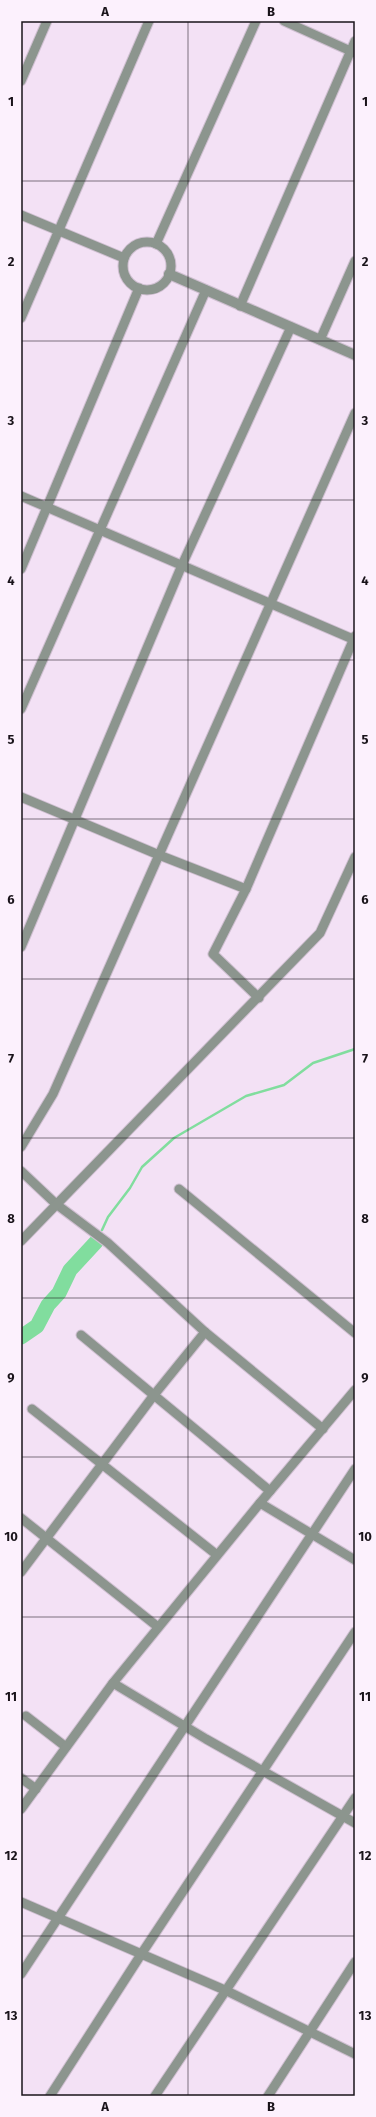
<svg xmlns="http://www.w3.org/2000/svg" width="376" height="2117" font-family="'Fira Sans',sans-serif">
<rect width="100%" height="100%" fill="#f3e1f5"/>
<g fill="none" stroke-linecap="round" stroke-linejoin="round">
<polyline stroke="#81dd9e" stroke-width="2.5" points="102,1230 108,1217 130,1188 142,1167 174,1138 246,1096 284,1085 313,1063 355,1049"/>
<polyline stroke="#81dd9e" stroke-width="15" points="21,1337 37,1326 48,1305 59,1293 70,1270 96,1242"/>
<defs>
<g id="minor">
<polyline points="284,21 355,53"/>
<polyline points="21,81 47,21"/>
<polyline points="21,215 124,258"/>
<circle cx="147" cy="266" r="24"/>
<polyline points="156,244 256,21"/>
<polyline points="240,306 355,41"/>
<polyline points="21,318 149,21"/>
<polyline points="320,340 355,261"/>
<polyline points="21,496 355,640"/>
<polyline points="21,569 139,288"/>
<polyline points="21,709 206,290"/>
<polyline points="21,797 159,855 246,889"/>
<polyline points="21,947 182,565 291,327"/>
<polyline points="259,998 213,954 246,889 355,636"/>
<polyline points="21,1147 53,1094 355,413"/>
<polyline points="21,1171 56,1204 108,1243 205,1332 323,1429"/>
<polyline points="179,1189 355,1333"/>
<polyline points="21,1241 320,933 355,857"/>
<polyline points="81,1335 270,1491"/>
<polyline points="32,1409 217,1555"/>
<polyline points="260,1503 355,1560"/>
<polyline points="21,1518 158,1627"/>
<polyline points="21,1572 154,1395 205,1332"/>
<polyline points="113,1683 206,1739 355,1823"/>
<polyline points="26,1716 66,1747"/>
<polyline points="21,1778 36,1789"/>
<polyline points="21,1809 113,1683 260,1503 355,1390"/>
<polyline points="21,1902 227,1991 355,2054"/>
<polyline points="21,1974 355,1469"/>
<polyline points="50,2096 142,1953 355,1632"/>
<polyline points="155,2096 355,1798"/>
<polyline points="268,2096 355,1962"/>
</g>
<polyline id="tertiary" points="169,274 355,355"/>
</defs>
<use href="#minor" stroke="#d0c0d2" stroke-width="11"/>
<use href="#tertiary" stroke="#d0c0d2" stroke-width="12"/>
<use href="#minor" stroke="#8c958e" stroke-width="9"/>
<use href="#tertiary" stroke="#8c958e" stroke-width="10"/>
</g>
<path fill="none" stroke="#19131a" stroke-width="1" stroke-opacity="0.55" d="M188,21V2096M21,181H355M21,341H355M21,500H355M21,660H355M21,819H355M21,979H355M21,1138H355M21,1298H355M21,1457H355M21,1617H355M21,1776H355M21,1936H355"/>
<rect width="376" height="2117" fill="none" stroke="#fcf1fd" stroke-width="44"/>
<rect x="22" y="22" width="332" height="2073" fill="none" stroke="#19131a" stroke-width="1.5"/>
<g font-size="13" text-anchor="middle" font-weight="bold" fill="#19131a">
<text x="105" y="16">A</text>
<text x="271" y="16">B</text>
<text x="11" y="106">1</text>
<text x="365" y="106">1</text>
<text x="11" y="266">2</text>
<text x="365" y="266">2</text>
<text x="11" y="425">3</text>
<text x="365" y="425">3</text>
<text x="11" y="585">4</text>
<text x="365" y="585">4</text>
<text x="11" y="744">5</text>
<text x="365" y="744">5</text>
<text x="11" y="904">6</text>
<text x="365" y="904">6</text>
<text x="11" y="1063">7</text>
<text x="365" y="1063">7</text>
<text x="11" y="1223">8</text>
<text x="365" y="1223">8</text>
<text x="11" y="1382">9</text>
<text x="365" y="1382">9</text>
<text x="11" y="1541">10</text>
<text x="365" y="1541">10</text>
<text x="11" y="1701">11</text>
<text x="365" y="1701">11</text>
<text x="11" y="1860">12</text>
<text x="365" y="1860">12</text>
<text x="11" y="2020">13</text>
<text x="365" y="2020">13</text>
<text x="105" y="2111">A</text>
<text x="271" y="2111">B</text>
</g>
</svg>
